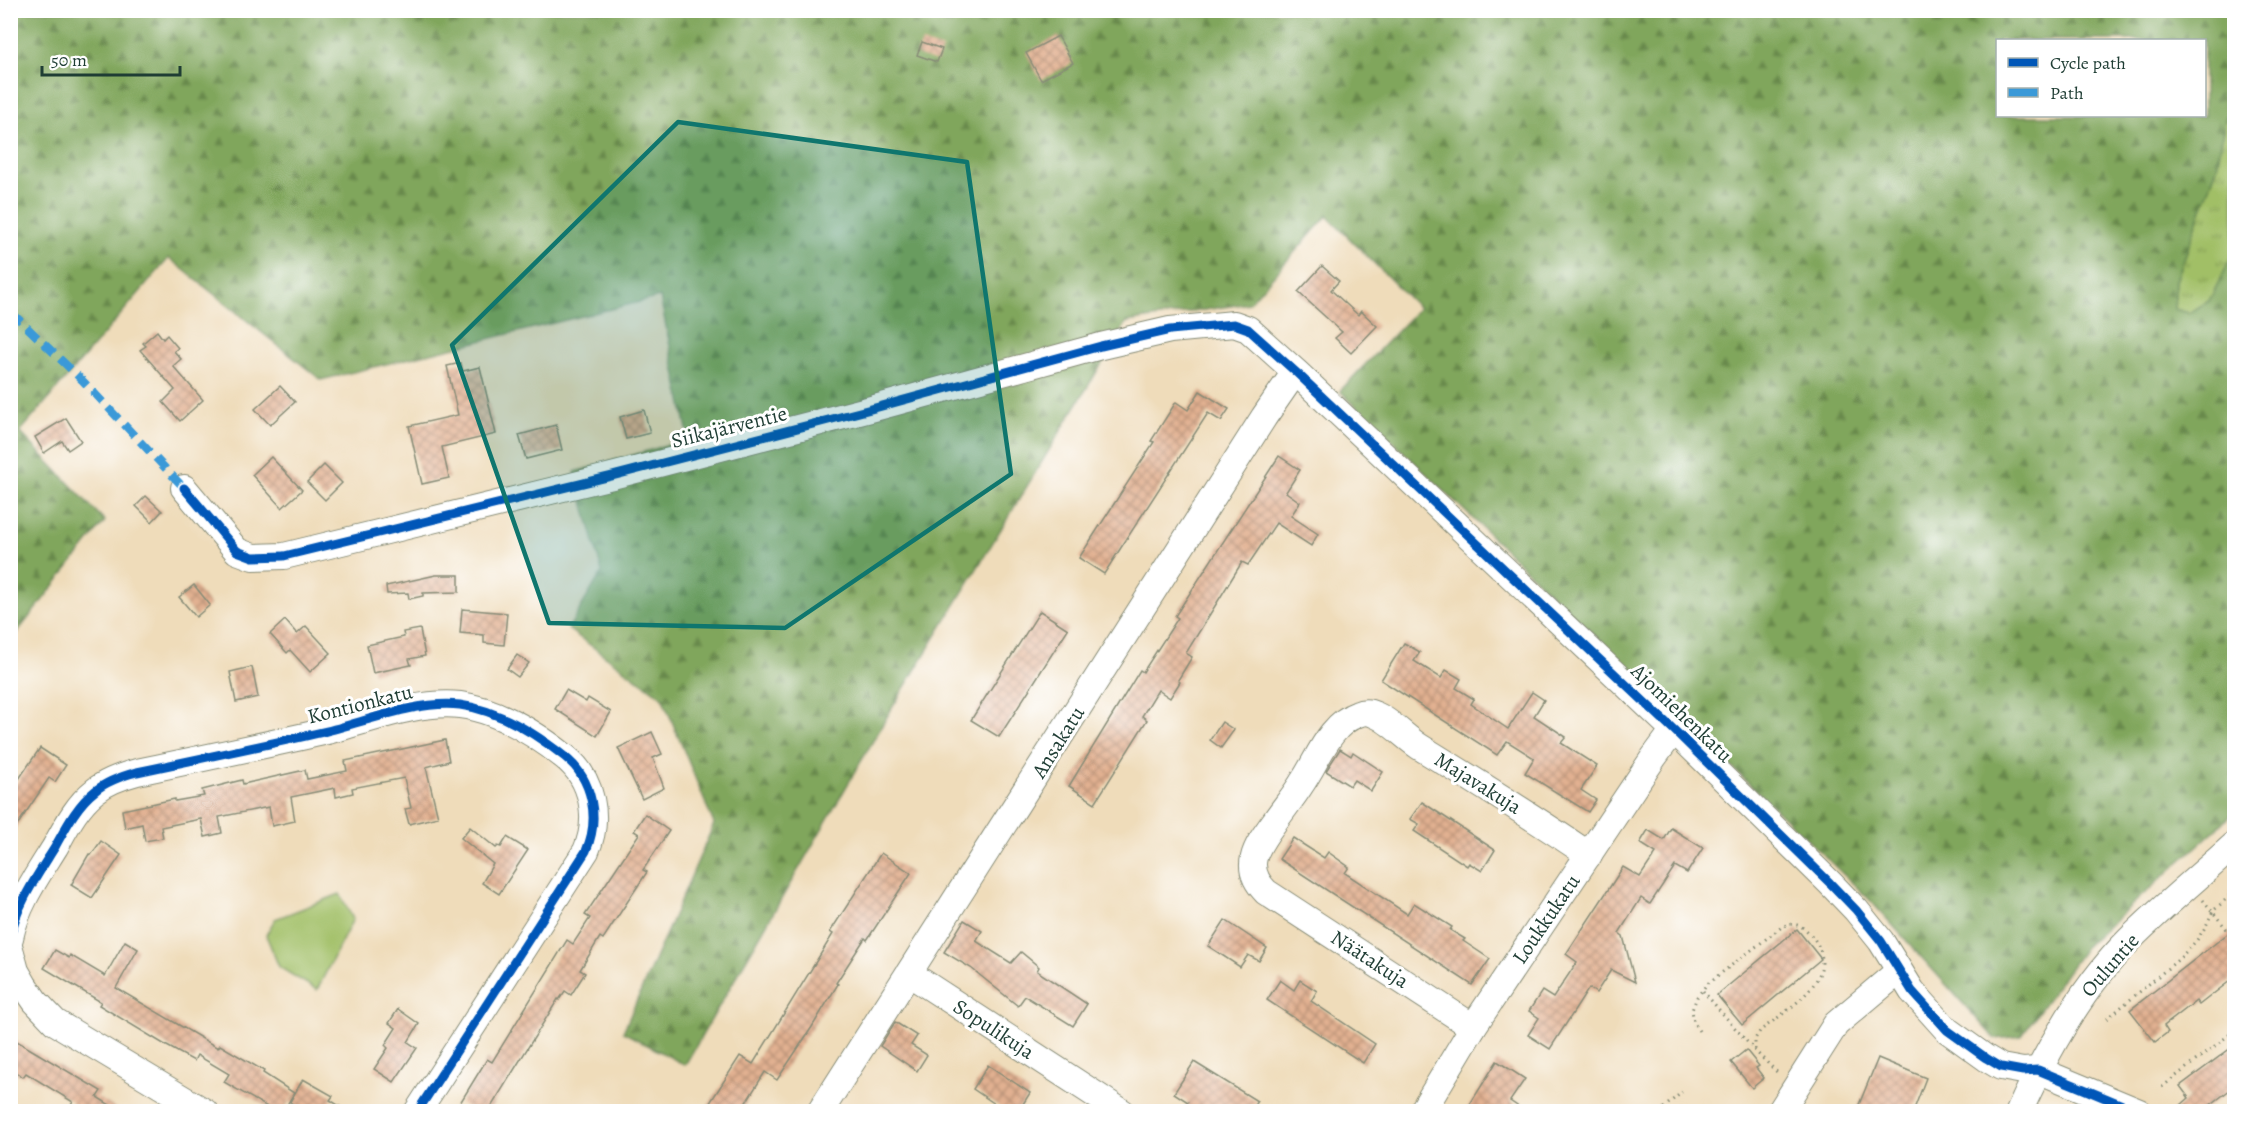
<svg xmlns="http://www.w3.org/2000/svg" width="2245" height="1122" font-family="Alegreya,serif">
<defs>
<pattern id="grass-tufts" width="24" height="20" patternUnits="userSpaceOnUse" patternTransform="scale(1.5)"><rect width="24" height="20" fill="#a1bf66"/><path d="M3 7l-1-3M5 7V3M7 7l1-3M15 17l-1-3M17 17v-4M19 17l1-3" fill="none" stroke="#839c55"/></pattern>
<pattern id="forest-firs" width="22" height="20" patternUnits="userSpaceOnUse" patternTransform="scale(1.5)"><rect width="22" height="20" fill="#80a65b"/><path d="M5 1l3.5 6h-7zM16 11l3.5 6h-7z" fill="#68884c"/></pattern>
<pattern id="building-cross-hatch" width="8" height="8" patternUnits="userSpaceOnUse" patternTransform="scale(1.5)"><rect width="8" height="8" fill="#e2b191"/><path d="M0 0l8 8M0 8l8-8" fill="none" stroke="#b79177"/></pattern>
</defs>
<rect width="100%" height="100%" fill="#fff"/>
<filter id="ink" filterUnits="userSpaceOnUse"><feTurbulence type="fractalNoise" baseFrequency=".0167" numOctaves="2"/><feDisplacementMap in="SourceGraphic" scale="12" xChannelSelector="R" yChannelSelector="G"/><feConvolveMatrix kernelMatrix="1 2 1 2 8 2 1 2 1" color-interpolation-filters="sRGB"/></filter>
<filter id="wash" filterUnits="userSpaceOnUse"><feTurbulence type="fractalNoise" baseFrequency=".008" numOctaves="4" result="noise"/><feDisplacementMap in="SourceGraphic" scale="24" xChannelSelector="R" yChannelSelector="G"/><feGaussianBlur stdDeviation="1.35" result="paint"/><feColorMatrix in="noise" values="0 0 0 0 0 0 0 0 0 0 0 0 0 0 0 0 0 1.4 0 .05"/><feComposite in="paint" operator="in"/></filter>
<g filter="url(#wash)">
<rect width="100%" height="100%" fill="#efdcba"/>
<polygon fill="url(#grass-tufts)" stroke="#607e4d" stroke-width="1.5" points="2234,93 2234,252 2209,301 2189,313 2174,309 2176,281 2217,167 2224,124"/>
<path fill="url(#forest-firs)" stroke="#507248" stroke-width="1.5" fill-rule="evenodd" d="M11,11H2234V93L2224,124L2217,167L2176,281L2174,309L2189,313L2209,301L2234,252V813L2085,947L2021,1036L1995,1039L1869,899L1340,391L1419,308L1327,216L1249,303L1127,322L892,708L685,1065L623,1032L714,824L662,697L568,629L602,572L575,472L689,439L660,297L321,380L169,258L20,432L105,521L11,640ZM1998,40H2204V116H1998Z"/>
<polygon fill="#a1bf66" stroke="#607e4d" stroke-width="1.5" points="340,894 353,919 317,990 279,967 266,935 275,919"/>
<g id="blocks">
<g fill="url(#building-cross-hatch)">
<polygon points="1058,36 1073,63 1041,80 1026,53"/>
<polygon points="922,42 942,49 937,62 917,55"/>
<polygon points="1322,266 1339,281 1331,290 1358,315 1361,311 1377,326 1351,353 1335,338 1342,332 1298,292"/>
<polygon points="157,331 163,339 167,335 178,348 174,351 181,359 173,366 203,400 180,421 163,402 175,390 140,350 146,346 143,343"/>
<polygon points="461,363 463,371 480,367 496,434 442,447 449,478 422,484 409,426 458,415 447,366"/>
<polygon points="280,386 295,402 270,425 255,409"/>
<polygon points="1200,391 1229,409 1221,421 1208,413 1104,574 1079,558 1154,442 1151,441 1176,402 1188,410"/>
<polygon points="644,410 650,433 626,439 620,417"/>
<polygon points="66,418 81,441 68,450 62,441 44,453 35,437"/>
<polygon points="556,425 562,450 526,459 519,435"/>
<polygon points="1279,456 1300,470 1286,492 1300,502 1291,516 1318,534 1311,546 1276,523 1248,565 1242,562 1186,653 1192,657 1178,680 1180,682 1170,698 1158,690 1142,716 1147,720 1095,803 1069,786 1140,670 1143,672 1178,618 1175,616"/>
<polygon points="271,457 302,490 282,508 252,475"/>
<polygon points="324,465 342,483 325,500 307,482"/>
<polygon points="146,496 162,511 152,522 136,506"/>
<polygon points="436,575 459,575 459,592 423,593 423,596 409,599 408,593 387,594 386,586"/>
<polygon points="194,585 210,605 196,617 179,597"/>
<polygon points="462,609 507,613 504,645 484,643 484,635 460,633"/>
<polygon points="1040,611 1068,629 999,737 971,720"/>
<polygon points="285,620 297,634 306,626 331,653 310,672 290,650 287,653 270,634"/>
<polygon points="420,629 425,656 409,659 411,665 373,673 367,645 404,637 403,632"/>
<polygon points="1404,643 1420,652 1414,661 1441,678 1446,670 1461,679 1456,688 1474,699 1471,704 1508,729 1532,692 1544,700 1534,716 1566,737 1561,743 1597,766 1581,790 1596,800 1588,812 1525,773 1534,758 1507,741 1497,755 1381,680"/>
<polygon points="517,655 529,663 518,677 507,669"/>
<polygon points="252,667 258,697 236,702 230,672"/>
<polygon points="566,690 586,702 588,698 611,712 597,736 555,709"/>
<polygon points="1222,722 1234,730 1221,748 1210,740"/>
<polygon points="652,732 662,754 653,758 664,788 642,799 618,748"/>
<polygon points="445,740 449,761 426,767 438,817 409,824 405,809 411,808 404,778 352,788 353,793 336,797 335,788 291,797 295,821 272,826 269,807 219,817 222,833 205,837 201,819 161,827 163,838 145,841 142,824 125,828 122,810 175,799 175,801 204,796 202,790 242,780 243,784 305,770 307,779 347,771 345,761"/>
<polygon points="40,748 66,765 55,782 49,778 10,836 10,792"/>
<polygon points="1340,749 1351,756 1353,752 1383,772 1371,791 1354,780 1350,786 1326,771"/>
<polygon points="1422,802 1495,850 1482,871 1469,863 1467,866 1414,831 1419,824 1410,819"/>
<polygon points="645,814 669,831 643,870 647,872 603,939 600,937 580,970 585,973 571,995 565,991 559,1000 558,999 488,1112 475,1112 460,1103 487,1059 492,1062 567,940 573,944 590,918 585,915 639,834 634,831"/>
<polygon points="470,827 496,848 498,846 501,847 507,837 528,850 499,894 482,883 493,864 461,838"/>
<polygon points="1671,828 1703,848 1687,873 1675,866 1650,904 1641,898 1619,933 1623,936 1635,982 1611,970 1596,993 1589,988 1550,1049 1528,1035 1539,1018 1529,1011 1542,991 1553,998 1577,962 1566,954 1623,867 1640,877 1656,853 1640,843 1648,830 1664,840"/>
<polygon points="1293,838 1324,858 1328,852 1349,867 1345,873 1407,914 1414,903 1452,927 1450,930 1465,939 1463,941 1490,959 1472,985 1279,859"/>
<polygon points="101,841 121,855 92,898 71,885 89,854 91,855"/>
<polygon points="881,853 911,873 867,940 865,938 836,983 838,984 812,1027 777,1080 765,1072 740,1112 704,1112 740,1056 753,1064 833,934 830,932"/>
<polygon points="964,920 982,931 976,941 1011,963 1021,952 1039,967 1037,971 1087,1004 1073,1026 1025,996 1018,1006 971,968 944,952"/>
<polygon points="1225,920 1267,948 1259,961 1248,955 1240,967 1208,946"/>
<polygon points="2235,928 2235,977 2199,1005 2196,1001 2164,1026 2168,1032 2155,1042 2130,1010"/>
<polygon points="1797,929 1821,959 1742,1025 1717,995"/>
<polygon points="125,941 138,949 116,988 218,1048 220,1045 264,1071 263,1073 294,1093 283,1112 276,1112 224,1082 229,1074 197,1055 194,1061 167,1046 99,1005 101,1002 44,968 55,950 69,958 70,955 105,976"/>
<polygon points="1280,980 1294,990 1300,980 1317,991 1311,1001 1375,1044 1363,1063 1267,1000"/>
<polygon points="398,1009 419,1024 408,1042 417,1048 394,1082 374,1069 388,1048 385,1045 396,1028 389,1023"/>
<polygon points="895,1022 917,1036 911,1045 927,1055 917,1071 880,1046"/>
<polygon points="10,1037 101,1091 97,1097 121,1112 67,1112 73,1102 26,1073 23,1077 10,1069"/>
<polygon points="2235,1045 2235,1086 2201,1112 2173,1112 2189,1098 2180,1086"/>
<polygon points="1746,1050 1759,1066 1756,1068 1764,1078 1752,1088 1731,1062"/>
<polygon points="1878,1058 1926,1078 1913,1112 1856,1112"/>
<polygon points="1497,1061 1525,1079 1510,1101 1526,1112 1465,1112"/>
<polygon points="1194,1062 1257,1101 1250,1112 1182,1112 1188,1102 1174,1093"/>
<polygon points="988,1065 1030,1093 1018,1112 1007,1112 973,1089"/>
<polygon points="303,1079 333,1096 330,1100 349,1112 305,1112 290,1102"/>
</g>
</g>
</g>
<g filter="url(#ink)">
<use href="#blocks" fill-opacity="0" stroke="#878c77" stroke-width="1.5"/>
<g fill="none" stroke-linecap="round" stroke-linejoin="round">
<defs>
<g id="minor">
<polyline points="184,488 237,551 253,557 284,556 612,476 871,409 1101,346 1170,330 1234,324 1248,329 1298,374 1674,730 1830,883 1856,910 1881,941 1912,991 1947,1030 1986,1058 2001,1067 2023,1071 2038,1070 2139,1112"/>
<path d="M10,938C17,904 37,876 55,847C66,827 77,805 95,791C107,781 122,776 137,772C199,759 261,746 323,732C366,722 416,700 460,705C498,710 536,734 565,757C593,779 600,819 586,851L417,1112"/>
<polyline points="10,949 16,971 24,985 35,1001 55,1022 205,1112"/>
<polyline points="910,974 1122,1112"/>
<path d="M1473,1027L1266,892C1240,866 1258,845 1275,821C1284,808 1294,796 1302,783C1318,760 1329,724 1358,714C1364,711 1370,712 1376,715C1389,720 1406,738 1420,747C1477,782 1533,817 1589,855"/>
<polyline points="820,1112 1264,417 1295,372"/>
<polyline points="1422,1112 1473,1027 1654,757 1674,730"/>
<polyline points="1780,1112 1836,1024 1899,971"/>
<path d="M2019,1112C2047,1050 2082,987 2129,940C2163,906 2200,876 2234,845"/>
</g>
</defs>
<use href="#minor" stroke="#878c77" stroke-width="28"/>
<g stroke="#878c77" stroke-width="3" stroke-dasharray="1.5 4.5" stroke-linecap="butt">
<polyline points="2203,900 2234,938"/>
<polyline points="1703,991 1755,1051 1779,1074"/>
<polyline points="2107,1019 2180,958 2197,940 2206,926 2213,911 2234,892"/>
<path d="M1699,1031L1694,1023L1692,1010L1697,997L1707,984L1783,926C1795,922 1802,925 1811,935C1846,976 1789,1008 1760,1031L1755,1039V1051"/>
<polyline points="2162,1087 2234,1031"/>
<polyline points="1659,1112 1682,1092"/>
</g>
<use href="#minor" stroke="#fff" stroke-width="26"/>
<g stroke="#3a99d8" stroke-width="8" stroke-dasharray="15 8" stroke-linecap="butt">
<polyline points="10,311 82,380 184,488"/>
<polyline points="194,1112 197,1107"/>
</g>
<defs>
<g id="cycleway">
<polyline points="184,488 237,551 253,557 284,556 612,476 871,409 1101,346 1170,330 1234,324 1248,329 1298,374 1674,730 1830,883 1856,910 1881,941 1912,991 1947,1030 1986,1058 2001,1067 2023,1071 2038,1070 2139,1112"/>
<path d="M10,938C17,904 37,876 55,847C66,827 77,805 95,791C107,781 122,776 137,772C199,759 261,746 323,732C366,722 416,700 460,705C498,710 536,734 565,757C593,779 600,819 586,851L417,1112"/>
</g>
</defs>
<use href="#cycleway" stroke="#fff" stroke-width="13"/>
<use href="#cycleway" stroke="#0057b8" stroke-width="9"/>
</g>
</g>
<path fill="#0f766e" fill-opacity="0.2" stroke="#0f766e" stroke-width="4.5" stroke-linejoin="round" d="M678,122L967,162L1011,474L785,628L549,623L452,345Z"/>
<g text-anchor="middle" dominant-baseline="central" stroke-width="6" stroke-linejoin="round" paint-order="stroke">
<g font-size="21" fill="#1f3d34" stroke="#fff">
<text transform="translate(729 427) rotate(-14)">Siikajärventie</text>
<text transform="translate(360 704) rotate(-14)">Kontionkatu</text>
<text transform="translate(1682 713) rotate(44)">Ajomiehenkatu</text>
<text transform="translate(1058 742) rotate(-58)">Ansakatu</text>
<text transform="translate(1478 783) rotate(32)">Majavakuja</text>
<text transform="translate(1546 919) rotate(-56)">Loukkukatu</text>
<text transform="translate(1370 959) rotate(33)">Näätakuja</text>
<text transform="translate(2110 965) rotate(-49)">Ouluntie</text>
<text transform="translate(994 1029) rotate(33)">Sopulikuja</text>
</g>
</g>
<rect width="2245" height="1122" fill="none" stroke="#fff" stroke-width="36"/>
<rect x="1996" y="39" width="210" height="78" fill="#ffffff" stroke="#a5b1ae" stroke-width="1.5"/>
<rect x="2008" y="58" width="30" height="9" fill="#0057b8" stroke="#a5b1ae" stroke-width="1.5"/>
<text x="2050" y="69" font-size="18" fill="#1f3d34">Cycle path</text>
<rect x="2008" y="88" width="30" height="9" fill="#3a99d8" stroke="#a5b1ae" stroke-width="1.5"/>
<text x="2050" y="99" font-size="18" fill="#1f3d34">Path</text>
<path d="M42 66v9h138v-9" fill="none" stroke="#1f3d34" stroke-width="3"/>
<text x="51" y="66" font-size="18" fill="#1f3d34" stroke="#ffffff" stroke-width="4.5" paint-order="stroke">50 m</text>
</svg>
